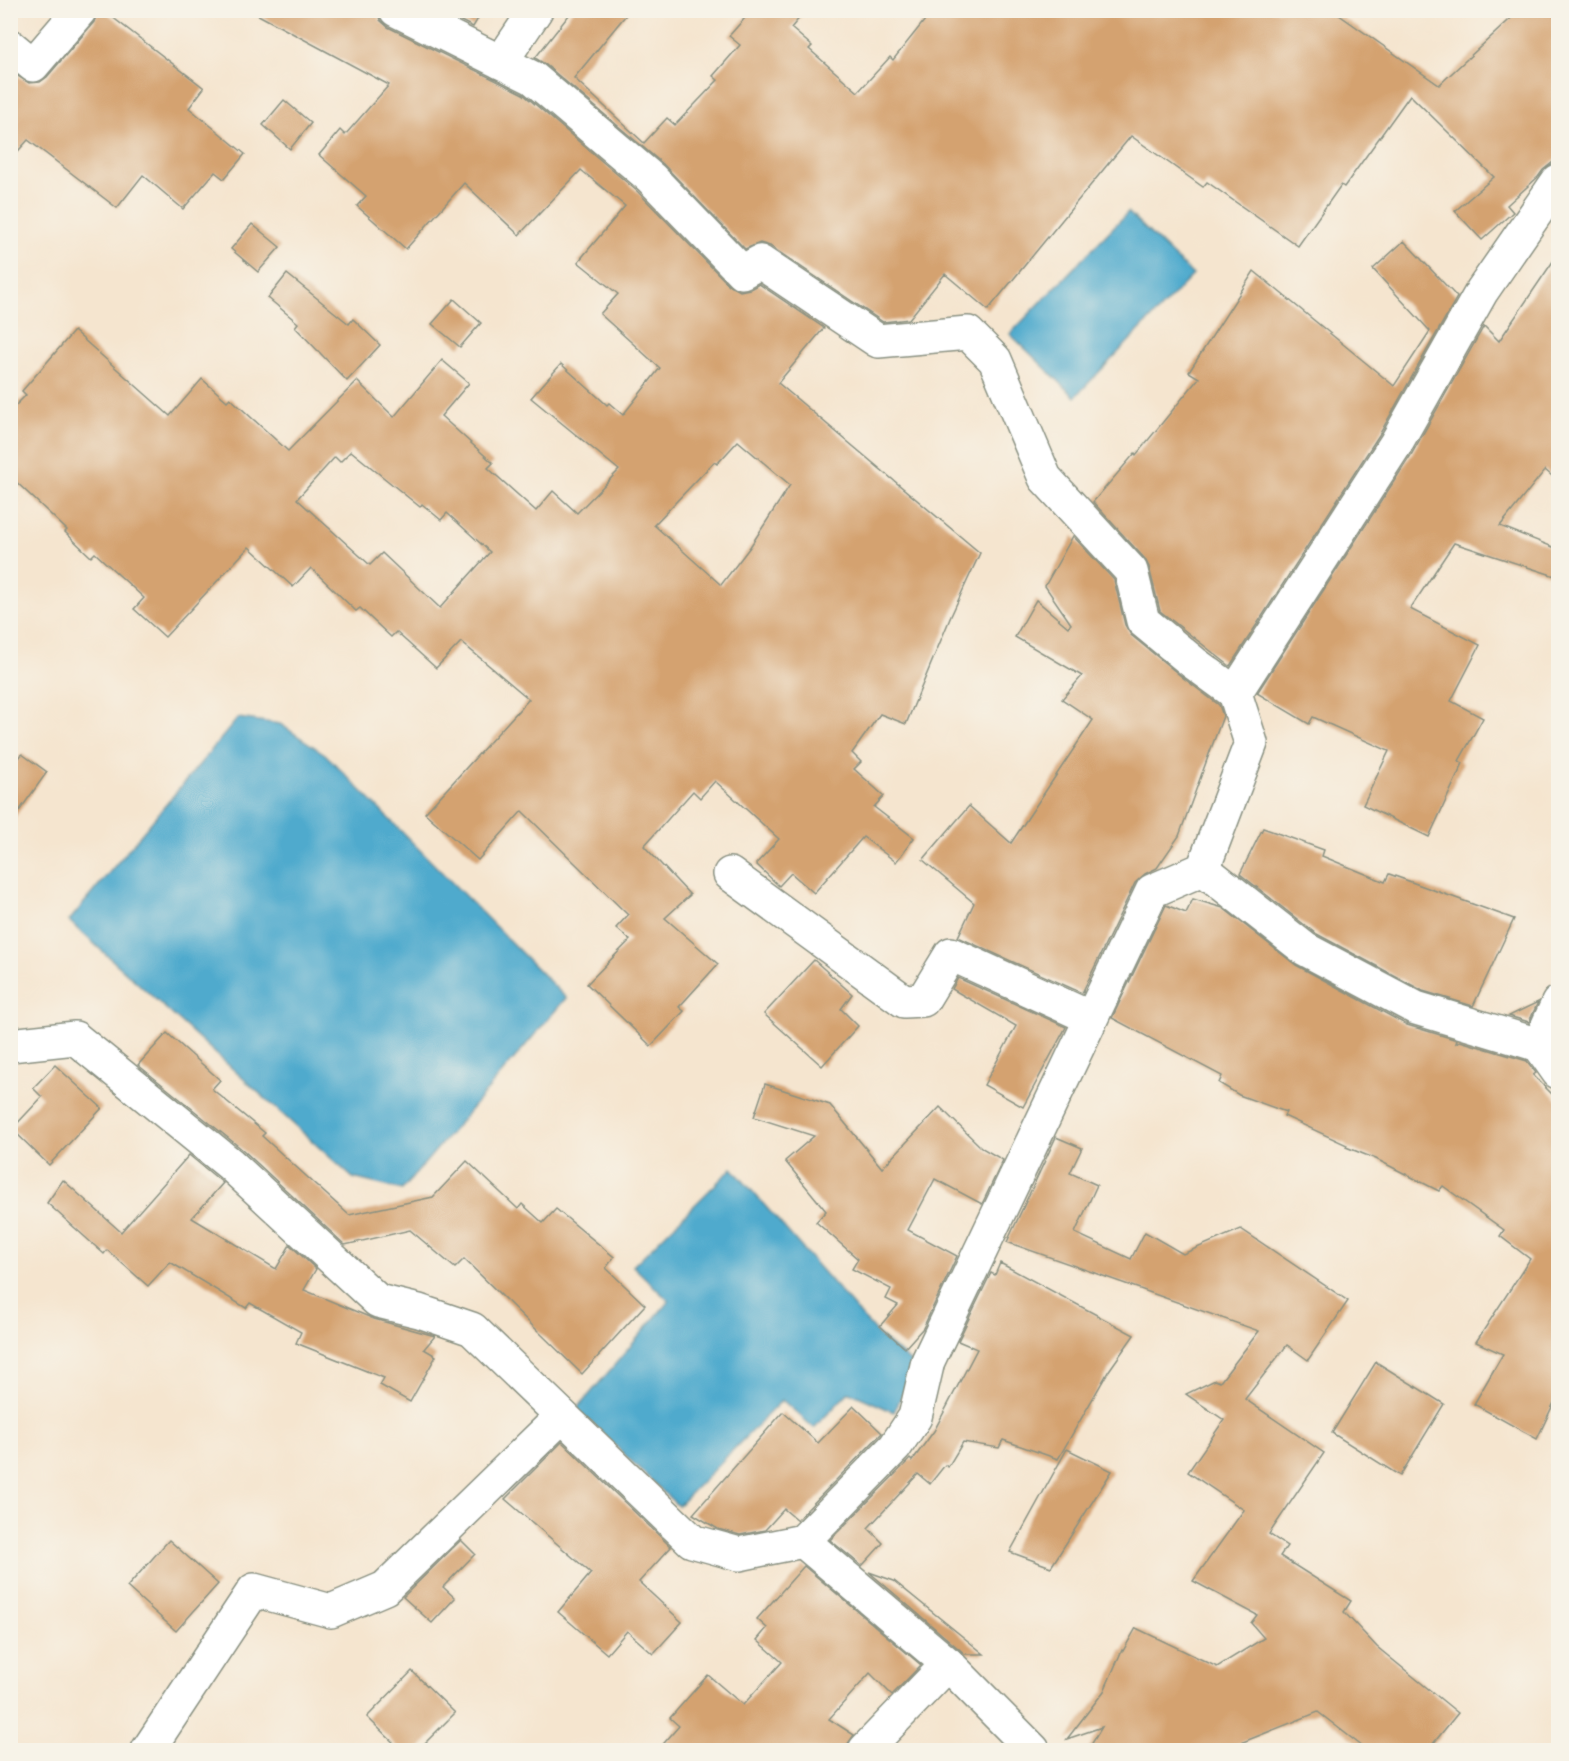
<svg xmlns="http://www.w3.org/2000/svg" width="1569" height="1761" font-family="'Gochi Hand',sans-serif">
<rect width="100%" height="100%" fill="#f7f3e8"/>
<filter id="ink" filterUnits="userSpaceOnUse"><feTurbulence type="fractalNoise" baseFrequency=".0167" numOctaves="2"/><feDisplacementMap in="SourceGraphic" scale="12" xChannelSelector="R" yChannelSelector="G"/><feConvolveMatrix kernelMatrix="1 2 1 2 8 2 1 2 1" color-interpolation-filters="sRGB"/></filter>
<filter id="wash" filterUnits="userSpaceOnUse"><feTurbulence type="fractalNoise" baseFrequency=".008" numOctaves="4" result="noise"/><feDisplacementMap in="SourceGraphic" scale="24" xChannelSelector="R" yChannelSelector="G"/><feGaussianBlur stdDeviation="1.35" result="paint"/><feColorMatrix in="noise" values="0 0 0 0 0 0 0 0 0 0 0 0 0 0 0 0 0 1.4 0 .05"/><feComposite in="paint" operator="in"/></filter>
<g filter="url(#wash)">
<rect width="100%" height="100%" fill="#f5e5cf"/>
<g fill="#50aacd" stroke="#387480" stroke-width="1.5">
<polygon points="1128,212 1193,275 1075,397 1010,334"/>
<polygon points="238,718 280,724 325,754 566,998 402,1190 353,1178 69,921"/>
<polygon points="732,1168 879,1336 916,1366 894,1412 849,1392 814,1428 782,1400 678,1506 577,1409 669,1301 633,1266"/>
</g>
<g id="blocks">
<g fill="#d4a270" fill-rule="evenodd">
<polygon points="98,10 103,10 204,88 189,108 245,154 224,179 215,172 183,209 143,175 117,208 28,140 10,160 10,71 29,83 40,82 47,77 94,22"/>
<path d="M249,10H377L380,20L388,27L523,94L638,192L729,285L740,291L750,289L759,284L824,328L778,383L980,553L951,616L906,724L880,714L852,753L861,762L854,769L884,796L874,807L914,838L896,862L863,837L814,893L791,873L779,886L756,864L779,839L715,781L700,798L693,791L644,846L690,895L665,918L718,964L679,1007L684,1011L651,1046L587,984L630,940L616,928L628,915L522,811L478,860L425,813L529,699L461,642L436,668L396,632L391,637L360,608L356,611L311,568L293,587L249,547L165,637L134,609L144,598L95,553L91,557L65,532L67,530L10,476V411L26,395L22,391L74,331L170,416L202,379L227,401L230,398L288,451L357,381L394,417L442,360L469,383L441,416L493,463L488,468L536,511L553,491L577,513L619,470L531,398L561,364L607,405L609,403L623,415L660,368L600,314L618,294L578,262L625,206L581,170L519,235L464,183L406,249L357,206L366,196L319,155L340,130L345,135L389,85ZM738,441L790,485L750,547L721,585L654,525L714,462L717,464ZM351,451L420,507L422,504L441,520L447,513L490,552L440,608L382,553L370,565L297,499L335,457L340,462Z"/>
<polygon points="439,10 483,10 473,27"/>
<polygon points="573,10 630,10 574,78 644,143 667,118 675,125 718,80 713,76 740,45 729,36 752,10 806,10 791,28 812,46 809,49 858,92 890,57 893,60 933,10 1332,10 1439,85 1520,10 1549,10 1558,21 1558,158 1543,170 1538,177 1507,205 1513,212 1482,240 1455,211 1494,177 1410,95 1344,187 1341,185 1298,246 1207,182 1203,187 1131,136 988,310 945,274 909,319 883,322 770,246 760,243 745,249 663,164 545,64 535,58"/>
<polygon points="284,100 311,123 290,149 263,125"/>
<polygon points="252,224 280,247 258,272 231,249"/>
<polygon points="1404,241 1457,297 1379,435 1230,666 1160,611 1149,567 1145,559 1093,502 1135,453 1136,455 1199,378 1189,372 1254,271 1394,386 1430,331 1373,269"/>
<polygon points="1558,254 1558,481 1545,470 1500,526 1558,549 1558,577 1454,543 1410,609 1480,645 1451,701 1483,718 1459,761 1463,763 1429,837 1363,805 1389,751 1313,717 1309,724 1257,693 1411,455 1484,326 1499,341"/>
<polygon points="287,274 349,324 353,319 380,345 347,381 295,327 298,323 268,298"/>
<polygon points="454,299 481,323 460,347 432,324"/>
<polygon points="1073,536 1114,580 1125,625 1131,635 1182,677 1219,705 1223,716 1179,836 1157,868 1145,874 1135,883 1082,993 958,937 974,903 923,860 969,806 1011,843 1093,720 1062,699 1082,676 1015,637 1036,600 1068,627 1071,624 1045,586"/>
<polygon points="22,754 47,772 10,824 10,770"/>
<polygon points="1263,828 1324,850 1322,856 1385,882 1389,874 1514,919 1473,1006 1423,991 1315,933 1240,874"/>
<polygon points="1193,899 1223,908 1296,965 1407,1025 1457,1040 1456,1043 1460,1041 1527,1061 1536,1073 1533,1075 1558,1100 1558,1394 1537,1439 1474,1404 1503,1354 1476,1342 1530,1259 1500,1236 1504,1230 1443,1186 1439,1191 1376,1159 1346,1147 1347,1145 1284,1116 1286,1112 1239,1095 1219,1083 1222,1076 1112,1018 1166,905 1186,913"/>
<polygon points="814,960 852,994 841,1009 858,1026 822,1066 764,1014"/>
<polygon points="958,978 1066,1027 1023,1107 984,1085 1016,1026 952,989"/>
<polygon points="1538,1002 1529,1022 1509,1016"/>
<polygon points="167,1033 220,1080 212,1089 265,1133 262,1136 349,1215 433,1197 467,1161 518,1209 522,1204 543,1223 556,1209 614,1257 606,1268 645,1305 582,1374 464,1259 455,1268 410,1230 345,1245 243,1150 138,1065"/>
<polygon points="55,1065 102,1108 49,1165 12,1129 42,1097 33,1088"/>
<polygon points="765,1084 830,1105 882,1168 940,1107 982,1148 1003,1160 982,1204 935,1179 908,1230 957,1256 923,1328 905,1348 880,1326 898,1305 886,1299 891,1289 852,1269 858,1259 816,1222 826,1211 785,1161 814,1136 754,1117"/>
<polygon points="1056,1137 1082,1148 1070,1173 1097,1185 1075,1233 1131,1259 1145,1232 1183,1254 1241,1229 1348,1301 1308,1360 1287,1345 1245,1399 1324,1453 1269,1534 1287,1546 1280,1556 1351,1601 1344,1612 1377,1647 1458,1713 1428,1750 1367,1750 1318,1712 1223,1750 1088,1750 1102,1727 1067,1739 1104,1691 1122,1650 1123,1651 1136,1628 1217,1667 1264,1638 1251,1623 1257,1615 1193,1581 1244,1510 1188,1472 1224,1420 1186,1394 1215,1380 1220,1382 1259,1331 1007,1242"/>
<polygon points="189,1155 223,1183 192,1218 276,1269 290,1245 316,1269 304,1290 374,1319 435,1336 424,1349 436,1356 410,1402 380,1385 384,1378 296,1343 301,1332 250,1303 246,1308 170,1262 148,1286 107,1250 104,1254 47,1203 63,1180 121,1232"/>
<polygon points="1000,1263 1134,1335 1108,1372 1058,1459 1003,1440 999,1448 963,1442 948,1467 945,1465 930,1484 918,1474 868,1528 883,1543 862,1566 830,1540 910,1459 912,1461 934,1431 977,1349 958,1341 991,1273 995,1275"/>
<polygon points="1376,1362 1444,1404 1400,1476 1332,1433"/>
<polygon points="854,1406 882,1433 797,1520 784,1509 765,1530 740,1535 718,1529 693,1514 783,1412 818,1443"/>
<polygon points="562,1442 671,1547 639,1582 682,1622 653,1654 627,1631 607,1654 558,1612 591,1573 505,1499"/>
<polygon points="1067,1449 1112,1471 1051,1567 1010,1552"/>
<polygon points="169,1540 218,1584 176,1631 127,1587"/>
<polygon points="461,1540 475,1554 443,1587 455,1598 432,1623 403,1597"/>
<polygon points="804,1566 921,1665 892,1695 870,1673 829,1719 854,1735 847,1745 847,1750 658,1750 679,1726 670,1718 708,1675 743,1705 782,1662 757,1640 767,1628 757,1619"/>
<polygon points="869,1572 894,1581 984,1654 965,1654"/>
<polygon points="412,1671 455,1713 418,1750 401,1750 367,1717"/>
</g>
</g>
</g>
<g filter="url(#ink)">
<use href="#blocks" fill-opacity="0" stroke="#8a9182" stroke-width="1.5"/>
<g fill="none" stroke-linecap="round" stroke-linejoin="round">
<defs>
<g id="minor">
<polyline points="396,10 533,78 651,178 742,272 760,262 878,341 968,333 995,360 1045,478 1131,571 1143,621 1194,663 1235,693"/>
<polyline points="10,46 33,65 80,10"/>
<polyline points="501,62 536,10"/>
<polyline points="1203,869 1305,949 1416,1008 1539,1045 1558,1072"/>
<polyline points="730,874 904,1001 923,1000 951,954 1091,1018"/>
<polyline points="10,1045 75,1038 230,1164 378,1301 419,1311 472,1329 692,1541 739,1554 803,1541 895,1447 915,1417 928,1361 1152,891 1203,869 1251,743 1235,693 1395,445 1482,291 1558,181"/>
<polyline points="1539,1045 1558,1003"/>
<polyline points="803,1541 948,1664 865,1750"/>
<polyline points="948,1664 1033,1750"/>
<polyline points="148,1750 254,1590 331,1611 385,1588 562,1416"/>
</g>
</defs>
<use href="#minor" stroke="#8a9182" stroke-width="36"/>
<use href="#minor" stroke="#fff" stroke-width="33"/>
</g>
</g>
<rect width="1569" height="1761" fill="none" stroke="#f7f3e8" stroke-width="36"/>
</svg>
